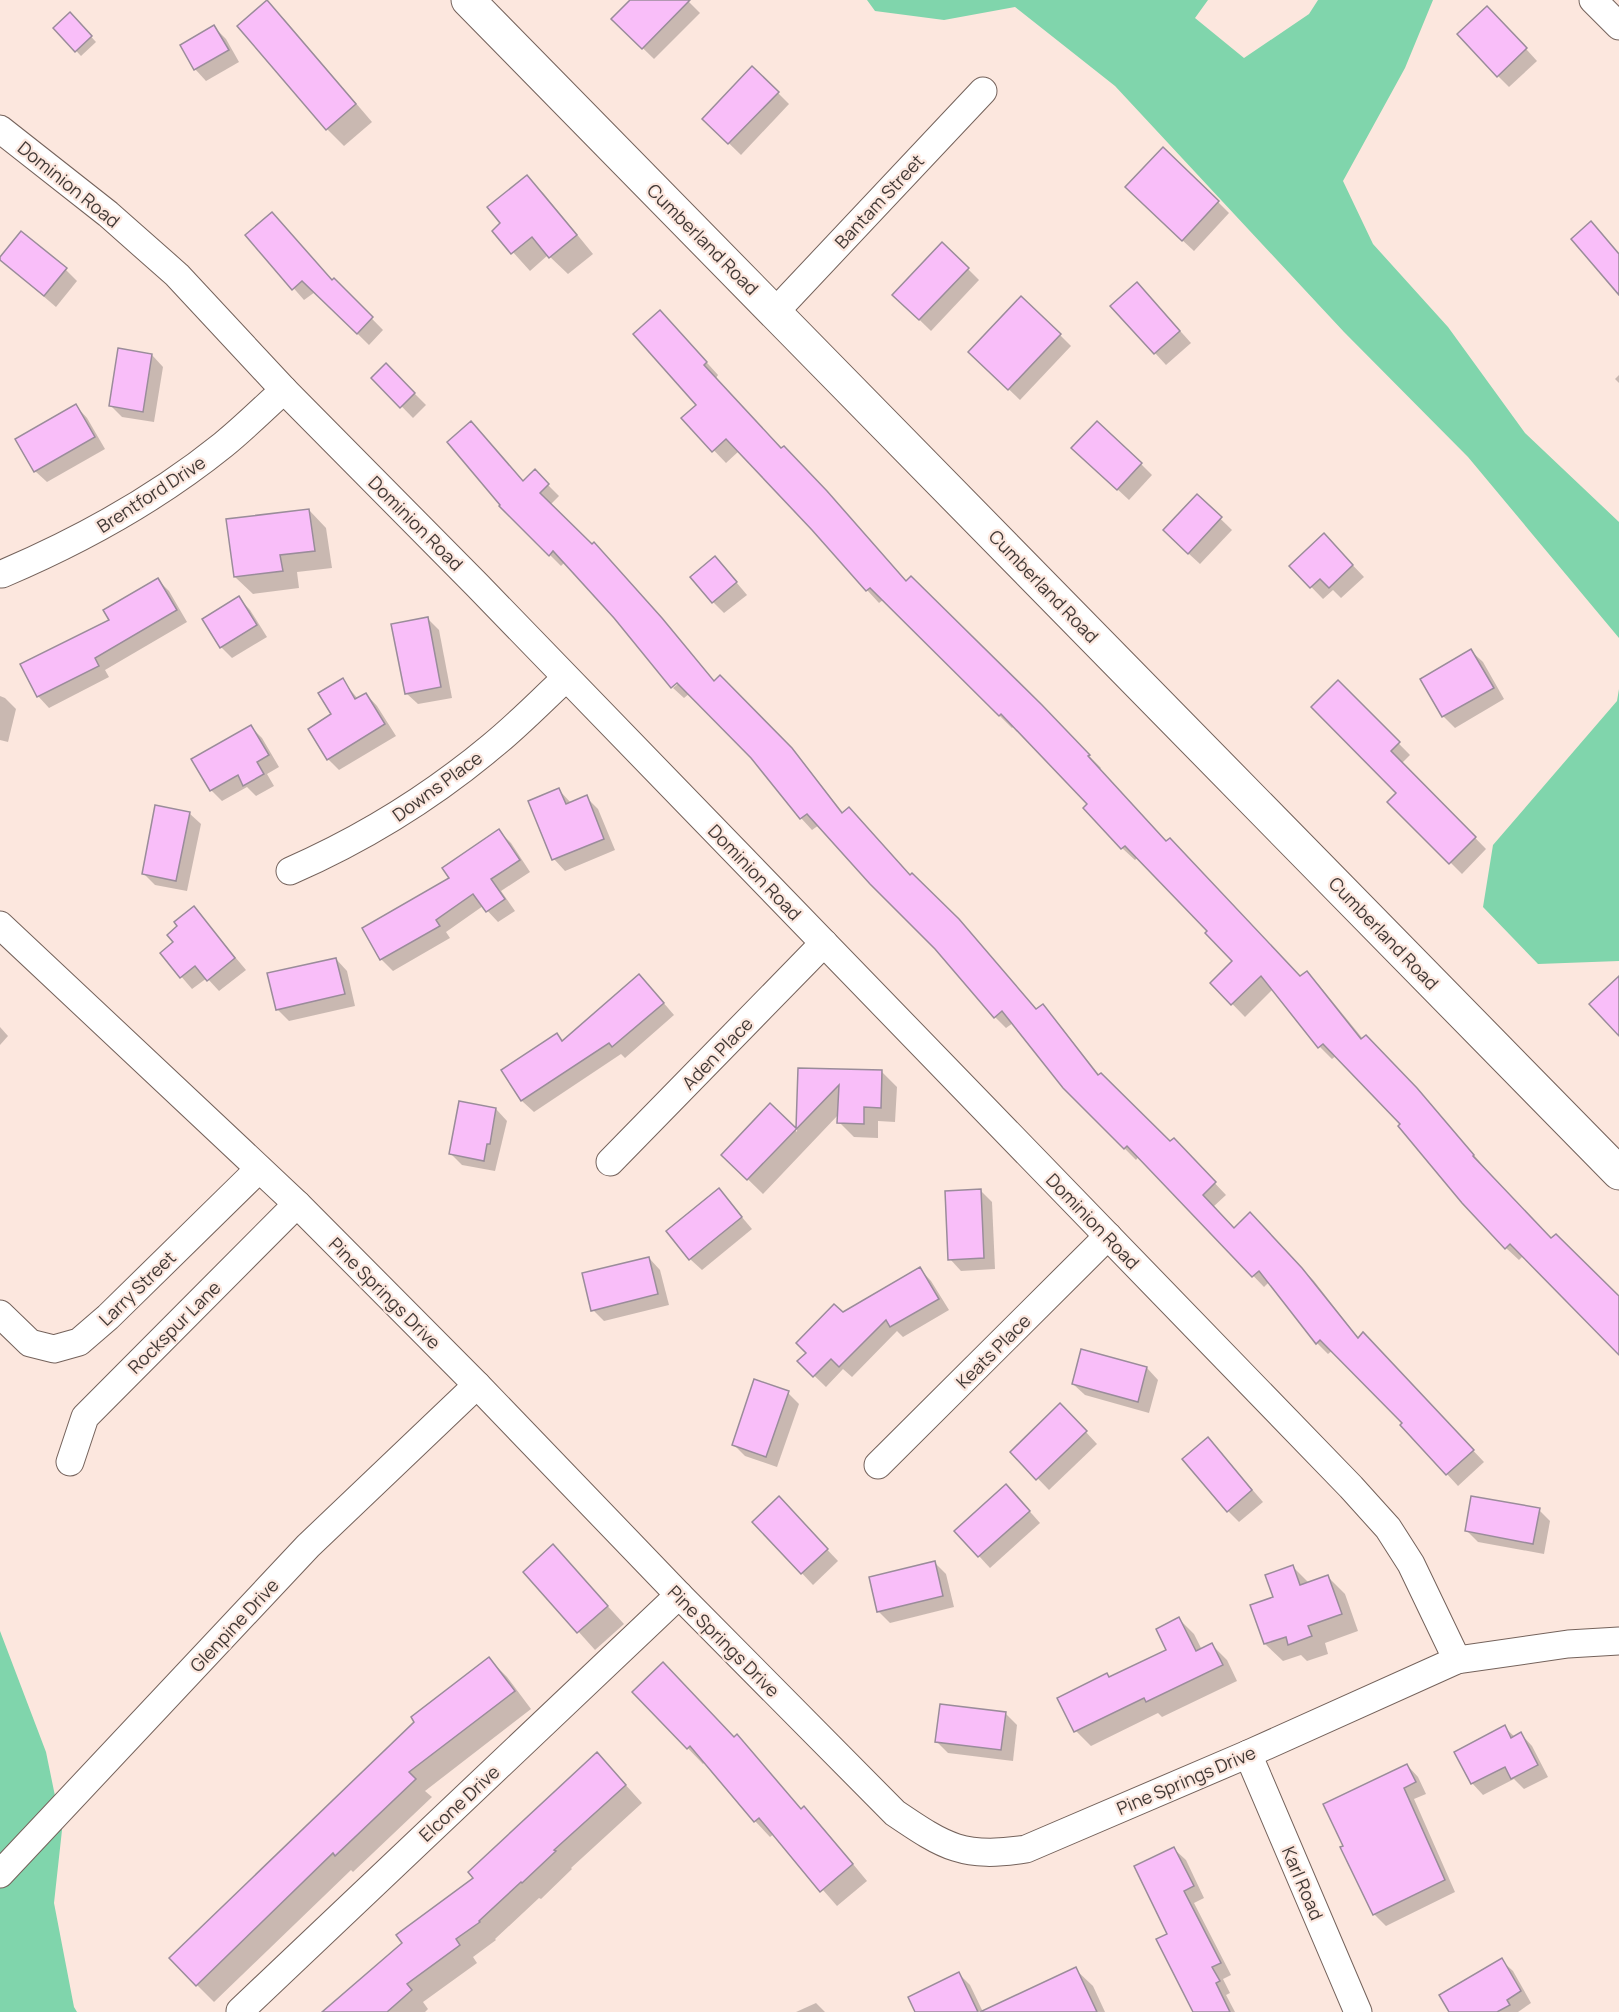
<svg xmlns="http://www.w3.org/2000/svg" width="1619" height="2012" font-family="Manrope,sans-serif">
<rect width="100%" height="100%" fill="#fce7de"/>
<g fill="#80d5ac">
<polygon points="867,0 1208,0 1195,18 1244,58 1309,14 1318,0 1433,0 1405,68 1343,181 1373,244 1448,327 1525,433 1619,522 1619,638 1468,457 1344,332 1115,86 1015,7 944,20 875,11"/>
<polygon points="1619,689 1619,961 1538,964 1483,907 1493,845 1617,701"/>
<polygon points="0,1631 46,1752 62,1830 54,1903 74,2007 77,2012 0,2012"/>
</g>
<g fill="#0003">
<polygon points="632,0 687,0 700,13 654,59 613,19"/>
<polygon points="267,2 285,20 372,122 344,146 327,129"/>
<polygon points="70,14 96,42 81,56 55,28"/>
<polygon points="1499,19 1537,61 1509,87 1498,76"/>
<polygon points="214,27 226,39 239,62 206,81 195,69"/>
<polygon points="778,93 789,104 741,155 704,119"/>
<polygon points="527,177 544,194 593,254 568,274 548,255 530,271 494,231 502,224"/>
<polygon points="1138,199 1218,202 1229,213 1194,251"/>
<polygon points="247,235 332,282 334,280 383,330 369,345 315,292 304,300"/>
<polygon points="0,259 66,270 77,281 56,307"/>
<polygon points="968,269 979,280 931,331 894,295"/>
<polygon points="1148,295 1191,343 1166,365 1112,306"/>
<polygon points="672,324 718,375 716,378 907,582 989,654 1101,768 1099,770 1167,843 1301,978 1307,973 1319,985 1363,1039 1429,1102 1485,1168 1484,1169 1552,1240 1619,1303 1619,1353 1523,1256 1519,1260 1506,1248 1403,1124 1337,1055 1332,1059 1320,1047 1273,989 1245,1017 1212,983 1234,961 1209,931 1138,857 1135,860 1122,848 1090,804 1014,726 1012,728 883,600 879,603 867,590 813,529 739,451 726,463 683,418 698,405"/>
<polygon points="1060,335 1071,346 1020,400 981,363"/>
<polygon points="152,355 163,367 154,422 122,417 111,406"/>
<polygon points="386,365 426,405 413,418 374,378"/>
<polygon points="1619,375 1619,383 1615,379"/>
<polygon points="76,406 87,418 105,449 47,482 35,471"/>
<polygon points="471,423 524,482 535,472 559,496 550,505 715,682 731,689 803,762 844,814 911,876 1037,1011 1042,1006 1054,1018 1100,1076 1170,1144 1174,1140 1226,1195 1213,1207 1234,1229 1261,1226 1314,1281 1359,1339 1374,1346 1484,1462 1458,1486 1402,1425 1404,1423 1333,1350 1328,1354 1317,1343 1269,1282 1264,1287 1139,1156 1136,1160 1064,1087 1013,1023 1006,1028 995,1017 937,948 819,825 812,830 801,818 752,757 690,693 684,698 673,688 684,679 615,617 565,562 561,566 501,506"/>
<polygon points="1085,459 1141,464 1152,475 1129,500"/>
<polygon points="1197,496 1232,530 1200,564 1176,542"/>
<polygon points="309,510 326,528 332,568 297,572 299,588 253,594 235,577"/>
<polygon points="1324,535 1364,577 1341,598 1333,590 1323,599 1291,566"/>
<polygon points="726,570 747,595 724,613 713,602"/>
<polygon points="158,580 169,591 187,622 105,670 109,677 49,708 38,696 111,620"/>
<polygon points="239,598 250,610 267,637 232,658 221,647"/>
<polygon points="428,619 439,630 452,698 418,704 406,693"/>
<polygon points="1471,651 1483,662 1504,699 1455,728 1443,716"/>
<polygon points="342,680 358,699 366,694 377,706 396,736 339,770 328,759 333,715"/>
<polygon points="1338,682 1410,755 1402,763 1486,849 1462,874 1390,802 1398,793"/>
<polygon points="0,696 5,698 16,709 8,742 0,740"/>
<polygon points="251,727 262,738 279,767 267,774 274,786 256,796 247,787 222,801 211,790"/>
<polygon points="559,790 571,803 586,797 598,809 615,850 565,871 554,859 530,802"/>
<polygon points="189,813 201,824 187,891 155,885 143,873"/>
<polygon points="499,831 511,843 530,872 501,891 515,911 498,922 483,906 446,932 450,938 393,971 381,959 451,879"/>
<polygon points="194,908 246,970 219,991 207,978 192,989 162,954 175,942"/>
<polygon points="336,959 347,971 355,1006 289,1021 277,1009"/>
<polygon points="650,987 674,1015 625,1058 621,1054 534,1112 522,1101 503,1071 557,1035 563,1042"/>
<polygon points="0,1027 8,1036 0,1045"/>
<polygon points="799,1069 882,1072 897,1087 895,1122 878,1121 878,1138 854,1137 839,1122 839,1114 763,1194 723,1155 771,1105 797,1132"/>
<polygon points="496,1109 507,1121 495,1171 462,1165 451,1154"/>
<polygon points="719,1190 752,1229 702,1270 690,1259"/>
<polygon points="981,1191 992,1202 995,1269 961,1271 950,1259"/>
<polygon points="649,1258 660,1270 669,1305 604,1321 593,1310"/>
<polygon points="920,1269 931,1281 949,1310 903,1337 897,1331 852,1377 843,1369 826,1387 799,1361 842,1314"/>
<polygon points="1147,1368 1158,1380 1149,1413 1085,1395 1073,1384"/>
<polygon points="788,1393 799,1404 777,1467 745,1456 733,1444"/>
<polygon points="1072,1417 1097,1444 1049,1490 1012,1452"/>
<polygon points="1219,1451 1263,1502 1239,1522 1228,1511"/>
<polygon points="1017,1497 1040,1523 990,1568 956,1531"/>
<polygon points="790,1510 838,1561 813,1585 754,1522"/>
<polygon points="1539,1510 1550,1521 1544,1554 1478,1542 1467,1531"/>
<polygon points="553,1546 624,1624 595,1650 525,1572"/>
<polygon points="935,1563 946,1574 954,1607 890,1623 878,1611"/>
<polygon points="1293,1567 1310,1584 1328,1577 1345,1594 1358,1631 1325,1643 1328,1654 1307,1661 1301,1655 1283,1661 1265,1644 1252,1606 1275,1598"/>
<polygon points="1179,1619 1194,1634 1202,1650 1212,1645 1227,1660 1237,1681 1162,1717 1158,1713 1091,1746 1076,1731 1107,1675 1111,1678 1168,1651"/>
<polygon points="489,1659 507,1677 531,1709 425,1791 432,1797 353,1872 351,1870 214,2002 197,1985"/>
<polygon points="634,1692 734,1738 737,1736 802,1810 804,1808 820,1824 867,1881 837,1906 774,1834 770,1837 755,1821 705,1762 703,1764"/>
<polygon points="1005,1713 1017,1725 1013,1761 948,1753 936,1741"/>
<polygon points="1504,1727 1515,1737 1521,1734 1532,1746 1548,1777 1524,1789 1514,1779 1483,1795 1472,1783"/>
<polygon points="1407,1765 1418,1777 1426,1794 1414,1799 1455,1892 1386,1926 1374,1914"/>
<polygon points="614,1772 642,1803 571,1868 572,1869 541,1899 539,1898 495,1939 496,1940 473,1957 477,1963 423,2002 428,2009 425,2012 325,2012 475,1878"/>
<polygon points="1174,1849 1186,1860 1204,1898 1194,1903 1231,1975 1223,1979 1230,1993 1226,1995 1235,2012 1194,2012 1169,1934"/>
<polygon points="1501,1960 1513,1971 1531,2003 1518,2012 1451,2012"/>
<polygon points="1075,1969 1093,1986 1105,2012 1011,2012"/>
<polygon points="958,1973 970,1985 983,2012 917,2012"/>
<polygon points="816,2003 825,2012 796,2012"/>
</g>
<g fill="#f9bef9" stroke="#9a8c9a" stroke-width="1.5">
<polygon points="267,0 356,104 326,130 237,26"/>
<polygon points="630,0 690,0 642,49 611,19"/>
<polygon points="1487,6 1527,48 1497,77 1457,34"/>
<polygon points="70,12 92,36 75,52 53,28"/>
<polygon points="214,25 229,50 194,70 180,45"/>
<polygon points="752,66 779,92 728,144 702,119"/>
<polygon points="1163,147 1219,201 1182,241 1125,187"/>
<polygon points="527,175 577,235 549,258 532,237 511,254 492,231 500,223 487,207"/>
<polygon points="272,212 332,280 334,278 373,317 357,334 302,281 292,290 245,235"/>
<polygon points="1591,221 1619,254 1619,295 1571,239"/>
<polygon points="21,231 67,268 44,296 0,260 0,257"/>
<polygon points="942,242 969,268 919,320 892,295"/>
<polygon points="1137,282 1180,331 1154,354 1110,306"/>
<polygon points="1021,296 1061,334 1008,390 968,352"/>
<polygon points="660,310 707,362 704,365 781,448 784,446 827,491 906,581 911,576 1042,705 1090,755 1088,756 1166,841 1170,838 1300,976 1307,971 1361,1039 1366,1035 1417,1088 1474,1155 1473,1156 1551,1238 1556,1234 1619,1296 1619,1355 1510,1244 1505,1249 1462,1203 1398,1126 1400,1124 1323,1044 1318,1048 1261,976 1231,1005 1210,983 1232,961 1205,933 1207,931 1125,846 1121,849 1083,808 1087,804 1001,714 999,716 870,588 866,591 812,530 726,439 712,452 681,418 696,405 633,334"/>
<polygon points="118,348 152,354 143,412 109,406"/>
<polygon points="386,363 415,393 400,408 371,378"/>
<polygon points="76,404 95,437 34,472 15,439"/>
<polygon points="471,421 523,481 535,469 549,484 540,493 592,544 594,542 662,618 714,681 720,675 792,748 842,813 849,807 910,875 912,873 959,919 1036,1009 1043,1004 1098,1075 1101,1073 1170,1141 1174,1138 1216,1182 1203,1195 1234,1228 1250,1212 1302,1268 1358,1338 1363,1332 1474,1450 1446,1475 1400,1425 1402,1423 1320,1340 1316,1344 1259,1271 1252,1277 1127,1146 1124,1149 1063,1088 1002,1011 994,1018 935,949 870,884 807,814 800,819 751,758 677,683 671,688 614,618 553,551 549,556 499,506 500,505 447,442"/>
<polygon points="1097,421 1142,463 1117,490 1071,448"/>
<polygon points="1197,494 1222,517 1188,554 1163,530"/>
<polygon points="309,509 315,551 280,555 283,571 234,577 226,519"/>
<polygon points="1324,533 1353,565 1329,588 1320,579 1310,588 1289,566"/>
<polygon points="715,556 737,582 712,603 690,577"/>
<polygon points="158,578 177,610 95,658 99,666 37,697 20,664 109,620 103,610"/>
<polygon points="239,596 257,625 220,648 202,619"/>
<polygon points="428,617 441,687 405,694 391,624"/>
<polygon points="1471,649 1494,688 1442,717 1420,679"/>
<polygon points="343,678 355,699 366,693 385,724 327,760 308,729 331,714 318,693"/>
<polygon points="1338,680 1400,742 1391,751 1476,837 1449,864 1387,802 1396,793 1311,707"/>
<polygon points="251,725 269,755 257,762 264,774 243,786 238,775 210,791 191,759"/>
<polygon points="559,788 566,804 587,795 604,839 552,860 528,801"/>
<polygon points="155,805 190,812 176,881 142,874"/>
<polygon points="499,829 520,860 491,879 505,899 486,912 473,894 436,920 440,926 380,960 362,928 449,878 442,868"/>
<polygon points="194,906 235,958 207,981 195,966 180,978 160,953 173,942 167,935 177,926 174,922"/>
<polygon points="336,958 345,994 276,1010 267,973"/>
<polygon points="639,974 664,1003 612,1047 609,1043 521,1101 501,1070 557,1033 562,1041"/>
<polygon points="1619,976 1619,1036 1589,1004"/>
<polygon points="798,1068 882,1070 881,1108 864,1107 864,1124 837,1123 839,1085 747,1180 721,1155 770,1103 796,1128"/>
<polygon points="459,1101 496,1108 490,1144 487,1144 484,1161 449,1154"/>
<polygon points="719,1188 742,1217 689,1260 666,1231"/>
<polygon points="981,1189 984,1258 948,1260 945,1191"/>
<polygon points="649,1257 658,1294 591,1311 582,1273"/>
<polygon points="920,1267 939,1299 890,1327 886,1320 839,1367 831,1359 813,1377 797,1361 806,1353 796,1343 834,1304 843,1312"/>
<polygon points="1081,1349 1147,1367 1138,1402 1072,1384"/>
<polygon points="754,1379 789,1391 766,1457 732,1445"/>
<polygon points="1060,1403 1087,1431 1036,1480 1010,1452"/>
<polygon points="1208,1437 1252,1490 1227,1512 1182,1459"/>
<polygon points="1006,1484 1030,1511 978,1557 954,1531"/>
<polygon points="779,1496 828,1549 801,1574 752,1522"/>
<polygon points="1471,1496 1540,1508 1533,1544 1465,1531"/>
<polygon points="553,1544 608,1606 577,1633 523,1572"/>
<polygon points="935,1561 943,1596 877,1612 869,1577"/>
<polygon points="1293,1565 1300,1585 1328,1575 1342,1614 1308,1626 1312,1636 1288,1645 1286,1637 1264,1644 1250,1605 1273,1597 1265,1575"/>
<polygon points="1179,1617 1196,1651 1212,1643 1223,1665 1146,1702 1144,1698 1074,1732 1057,1698 1107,1673 1109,1677 1166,1650 1156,1629"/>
<polygon points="489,1657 515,1691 409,1772 416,1779 335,1856 333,1853 196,1986 169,1958 414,1722 411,1717"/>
<polygon points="663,1662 734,1737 737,1734 801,1809 804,1806 853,1864 820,1892 759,1818 754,1822 690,1746 687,1749 632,1692"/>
<polygon points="940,1704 1006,1712 1001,1750 935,1742"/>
<polygon points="1505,1725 1511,1738 1521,1732 1538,1765 1511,1779 1505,1767 1471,1784 1454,1752"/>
<polygon points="597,1752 626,1785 554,1850 556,1851 522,1883 521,1882 479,1921 480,1922 456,1939 460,1945 407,1984 412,1990 387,2012 322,2012 402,1943 396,1935 473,1878 468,1872"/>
<polygon points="1407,1764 1416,1782 1404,1788 1445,1880 1373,1915 1340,1847 1343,1846 1323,1804"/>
<polygon points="1174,1847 1194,1886 1184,1891 1221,1963 1212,1967 1220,1981 1216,1983 1230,2012 1193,2012 1156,1939 1167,1934 1134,1866"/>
<polygon points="1502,1958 1521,1991 1507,2000 1510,2005 1497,2012 1449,2012 1439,1995"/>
<polygon points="1076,1967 1097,2012 980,2012"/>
<polygon points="959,1972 978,2012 915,2012 908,1997"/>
</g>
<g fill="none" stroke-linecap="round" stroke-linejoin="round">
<defs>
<g id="minor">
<polyline points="1593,0 1619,26"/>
<polyline points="0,129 108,214 177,275 284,390 477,585 1351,1487 1388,1528 1411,1564 1457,1660"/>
<polyline points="775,312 983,91"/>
<path d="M2,574C82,540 156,499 223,445C244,428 264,408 284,390"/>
<path d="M290,871C363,839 431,797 492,746C518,725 542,700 566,678"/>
<path d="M0,925L297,1204L477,1385L679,1595L895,1813C945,1847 964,1859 1026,1849L1248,1754L1457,1660L1568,1644L1619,1641"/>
<polyline points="610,1162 824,943"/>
<polyline points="0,1314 30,1343 54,1349 79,1342 108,1317 259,1169"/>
<polyline points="70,1462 85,1417 297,1204"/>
<polyline points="878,1465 1108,1236"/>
<polyline points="1248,1754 1358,2012"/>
<polyline points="0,1874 308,1546 477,1385"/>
<polyline points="240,2011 679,1595"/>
</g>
<polyline id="major" points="468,0 1619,1173"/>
</defs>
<use href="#minor" stroke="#74625b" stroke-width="29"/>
<use href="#major" stroke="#74625b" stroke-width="35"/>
<use href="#minor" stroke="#fff" stroke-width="27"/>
<use href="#major" stroke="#fff" stroke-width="33"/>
</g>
<g text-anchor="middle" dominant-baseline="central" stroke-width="4.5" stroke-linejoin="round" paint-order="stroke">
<g font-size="18" fill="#413936" stroke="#fce7de">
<text transform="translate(69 184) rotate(39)">Dominion Road</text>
<text transform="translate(879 201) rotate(-47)">Bantam Street</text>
<text transform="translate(703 239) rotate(45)">Cumberland Road</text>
<text transform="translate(151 494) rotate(-33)">Brentford Drive</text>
<text transform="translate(416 523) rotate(45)">Dominion Road</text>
<text transform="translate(1044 586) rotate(46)">Cumberland Road</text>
<text transform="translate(437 786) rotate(-36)">Downs Place</text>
<text transform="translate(755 872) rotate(46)">Dominion Road</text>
<text transform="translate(1384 933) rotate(46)">Cumberland Road</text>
<text transform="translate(717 1053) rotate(-46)">Aden Place</text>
<text transform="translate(1093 1221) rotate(46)">Dominion Road</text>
<text transform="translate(137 1288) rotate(-44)">Larry Street</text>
<text transform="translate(385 1293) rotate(45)">Pine Springs Drive</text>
<text transform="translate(174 1327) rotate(-45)">Rockspur Lane</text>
<text transform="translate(993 1351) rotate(-45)">Keats Place</text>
<text transform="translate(234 1625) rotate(-47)">Glenpine Drive</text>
<text transform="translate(724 1641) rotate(45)">Pine Springs Drive</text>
<text transform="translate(1186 1780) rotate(-23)">Pine Springs Drive</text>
<text transform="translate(459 1803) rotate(-43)">Elcone Drive</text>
<text transform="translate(1303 1883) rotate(67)">Karl Road</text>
</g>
</g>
</svg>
